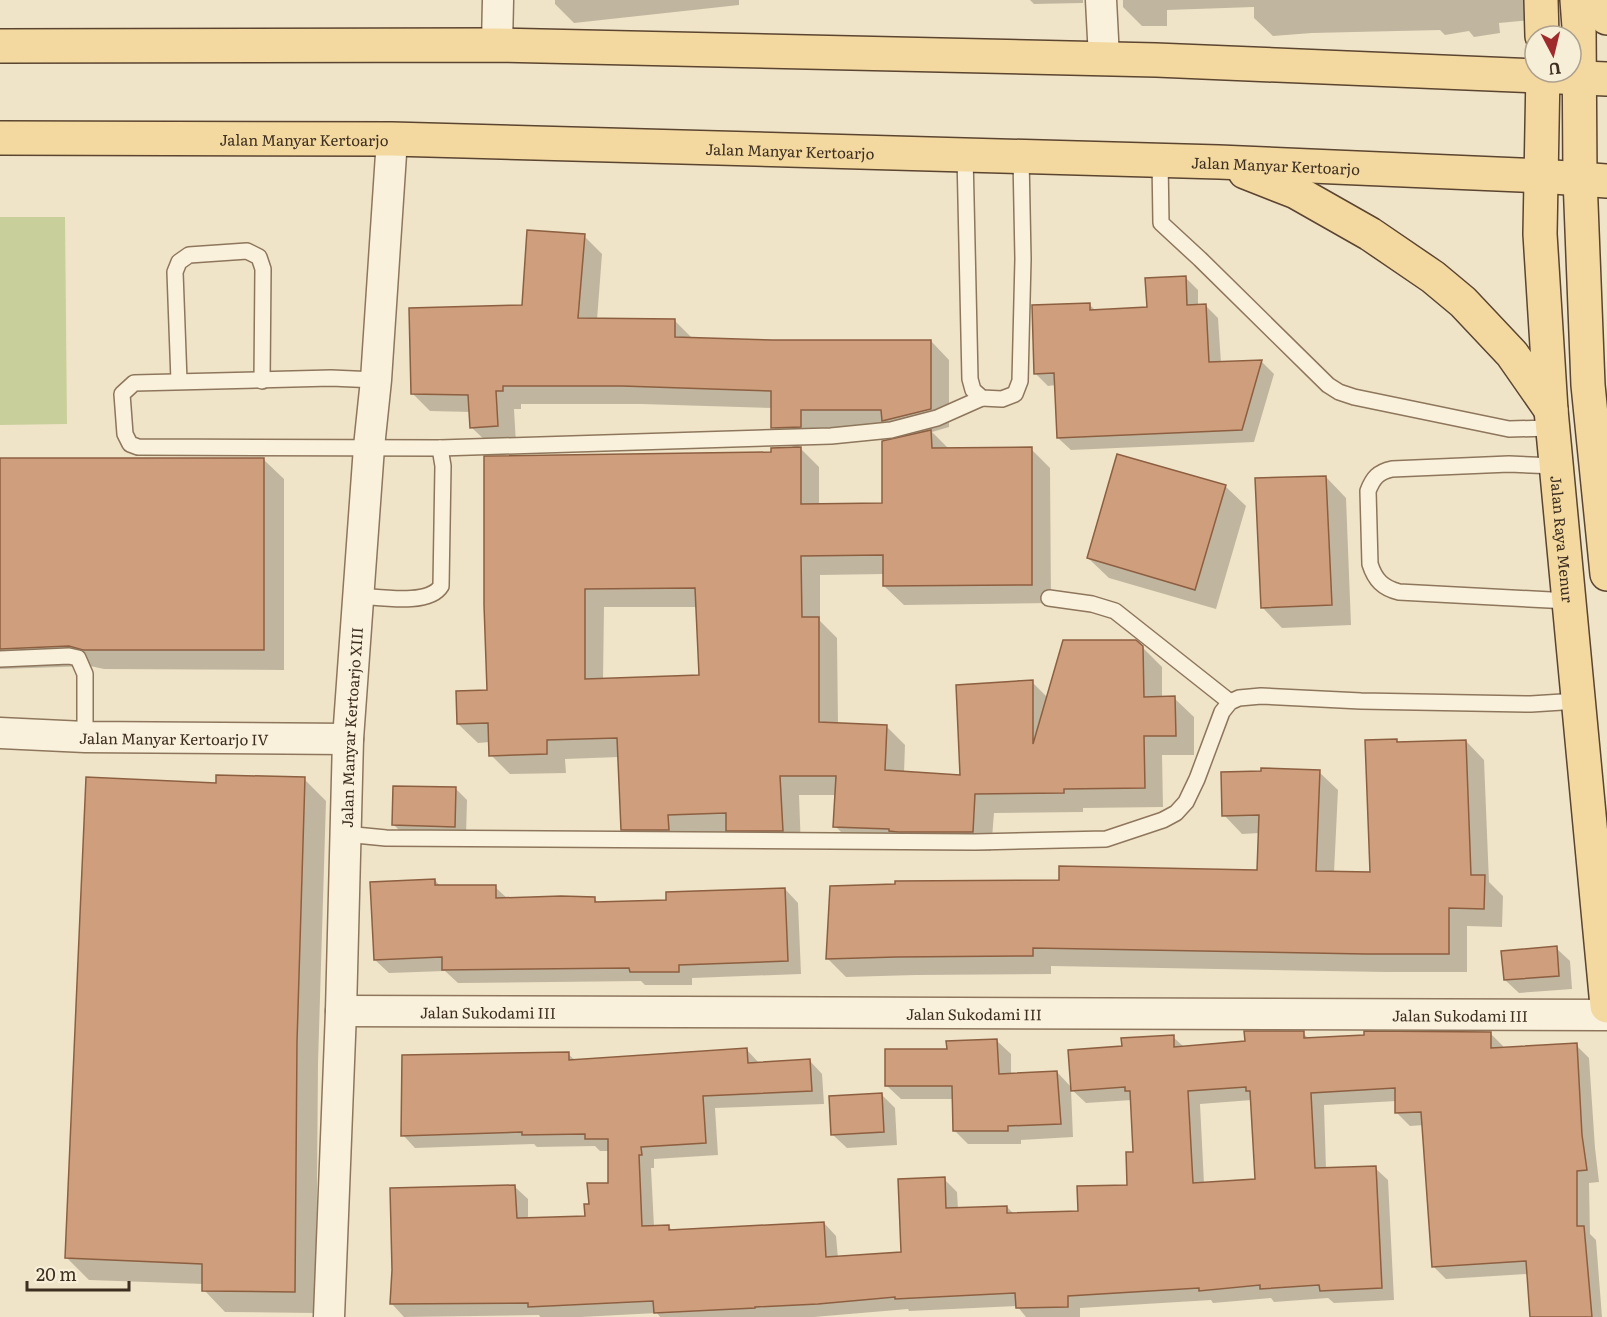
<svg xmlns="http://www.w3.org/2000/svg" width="1607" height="1317" font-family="Literata,serif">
<rect width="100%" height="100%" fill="#f0e4c8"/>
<polygon fill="#c9cf9b" points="0,217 65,217 67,424 0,425"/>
<g fill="#0003" fill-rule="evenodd">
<polygon points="555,0 739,0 739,5 574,23 555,4"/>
<polygon points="1030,0 1083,0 1083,3 1034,4"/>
<polygon points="1123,0 1529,0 1531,20 1499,23 1500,33 1474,37 1469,31 1445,35 1440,30 1312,33 1273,36 1254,18 1254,7 1167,10 1167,26 1142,26 1123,7"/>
<path d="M584,236L602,254L597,320H674L693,339L773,341H931L949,360V427L932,432L949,449H1031L1050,468L1051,603L904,605L884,586V574L820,575V621L837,638L838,724L886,726L905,745L904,773L961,777L1032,682L1048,698L1142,647L1162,667V698H1174L1194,717V755H1162L1163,807L1083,808V812L994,813L991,851L918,850H910L908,847L854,845L835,826L836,795H799L801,849H747L730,832L686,834L687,849L641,848L622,829L619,757L565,759L566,773L510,774L491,755L490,742L478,743L458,724L488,692L486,605L794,448L773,427V408L641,404H521V409H514L516,444L490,445L471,427V412L430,411L412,393L523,307ZM890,427L901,438L884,504L819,505V467L797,445H818V428ZM604,607H697L701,676L603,680Z"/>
<polygon points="1185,277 1198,290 1198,306 1206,306 1218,318 1221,363 1262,362 1274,374 1254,442 1071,450 1058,438 1056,385 1048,386 1035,373 1089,304 1096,311 1148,308"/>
<polygon points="0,459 263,459 284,479 284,670 104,669 90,666 0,669"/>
<polygon points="1326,477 1346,498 1351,625 1282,628 1262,607"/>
<polygon points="1225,486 1246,506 1216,609 1109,578 1088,558"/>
<polygon points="1397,741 1400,744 1466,741 1484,760 1489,882 1503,896 1502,927 1467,926 1467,972 1385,972 1051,966 1051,974 916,975 846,977 828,959 1060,881 1258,871 1260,833 1242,834 1224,815 1319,772 1338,790 1334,873 1371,873"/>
<polygon points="304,779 326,801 318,1064 316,1313 225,1312 204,1290 204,1284 89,1280 67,1258 217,784"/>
<polygon points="456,789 467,800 466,837 405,836 394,825"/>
<polygon points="435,880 440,886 495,887 508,899 594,899 599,903 668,902 785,889 798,903 801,974 692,978 692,985 645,985 641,981 458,983 445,971 389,973 375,960"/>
<polygon points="1556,948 1570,961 1572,989 1519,993 1505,980"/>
<path d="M1303,1033L1309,1039L1490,1033L1503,1046V1049L1576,1045L1589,1058L1595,1148L1599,1182L1589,1183L1590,1234L1596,1240L1602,1317H1531L1528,1274L1446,1279L1433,1266L1424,1125L1410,1126L1397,1113V1101L1324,1105L1326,1169L1375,1168L1388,1180L1394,1300L1334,1303L1328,1298L1274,1302L1271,1298L1213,1303L1211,1300L1080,1308V1317H1026L1017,1306L909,1311L908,1309L814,1317H660L657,1313L581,1317H540L539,1315L404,1317L392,1304L515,1187L528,1199V1220L586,1218L590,1206L609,1184V1151H600L595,1146L537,1147L534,1144L415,1148L403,1135L568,1054L576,1061L747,1050L759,1063L810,1061L822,1074L824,1104L715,1108L718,1155L654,1159V1168H651L654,1227H669L673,1231L824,1223L836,1236L838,1258L903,1253L944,1179L957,1192L958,1209L1007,1207L1014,1214L1080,1212L1129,1186L1134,1153L1132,1100L1086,1103L1071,1089L1073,1137L1021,1140V1144H968L954,1130V1099H901L887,1086L948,1050L997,1041L1011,1054V1075L1057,1072L1072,1088L1123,1047L1173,1037L1184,1047L1246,1043ZM1252,1100L1256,1180L1204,1184L1200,1104Z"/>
<polygon points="881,1094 895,1108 897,1145 847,1148 833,1135"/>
</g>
<g fill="#cf9f7d" stroke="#8d5f41" stroke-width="1.5" fill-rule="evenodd">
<polygon points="527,230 585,234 578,318 675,319 675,337 773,340 931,340 931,409 882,421 881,410 801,410 801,427 771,428 771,391 622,386 503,386 503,391 496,391 498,426 470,428 468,395 411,394 409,308 522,305"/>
<polygon points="1186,276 1187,305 1206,304 1209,362 1262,360 1242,430 1057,438 1054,373 1034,374 1032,305 1090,303 1090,310 1147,307 1145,278"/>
<path d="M931,430L932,448L1032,447V585L883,586V555L801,556L802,617H819V722L887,725L885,770L960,775L956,685L1033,680V744L1063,640H1136L1143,646L1144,697L1175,696L1176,736H1144L1145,788L1064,789V793L975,794L973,832H898L889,831V829L833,827L836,776H780L783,831H726V813L668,815L669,830H621L617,738L547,740V754L489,756L488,723L457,724L456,691L487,690L484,605V456L771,452V448L801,447V504L882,503V441ZM695,588L699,675L585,679V589Z"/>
<polygon points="1117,454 1226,485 1195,590 1087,558"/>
<polygon points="0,458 264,458 264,650 83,650 69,646 0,649"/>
<polygon points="1326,476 1332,605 1261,608 1255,478"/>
<polygon points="1397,739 1397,742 1466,740 1471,875 1485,875 1484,909 1449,908 1449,954 1365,954 1033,948 1033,956 896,957 826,959 830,886 895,884 895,881 1059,880 1059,866 1257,870 1259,815 1222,816 1221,772 1261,771 1261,768 1320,770 1316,871 1370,872 1365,740"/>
<polygon points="216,775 305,777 297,1042 295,1292 202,1291 202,1264 65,1258 86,777 216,783"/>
<polygon points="393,786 456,787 455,827 392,825"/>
<polygon points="435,879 435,885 496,885 496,898 561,896 595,897 595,902 666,900 666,892 785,888 788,961 679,965 679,972 630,972 629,968 442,970 442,957 374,960 370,882"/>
<polygon points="1557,946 1559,976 1504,980 1501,951"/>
<path d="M1244,1031H1304V1038L1364,1035V1031L1491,1032V1048L1577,1043L1582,1135L1587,1170L1577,1171V1226H1584L1592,1317H1530L1526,1261L1432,1267L1421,1112L1395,1113V1088L1311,1093L1315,1168L1376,1166L1382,1288L1320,1291L1319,1285L1260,1289V1285L1199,1291V1288L1068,1296V1307L1016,1308L1015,1293L895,1299V1297L818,1304L755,1307V1308L654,1313L653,1301L528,1307V1303L390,1304L392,1270L390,1188L515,1185L517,1218H519L585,1216L584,1204H589L587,1183H608V1139H585V1134L522,1135V1132L401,1136L402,1055L569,1052V1060L747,1048L748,1063L810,1059L812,1091L703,1096L706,1143L641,1147L642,1155H639L642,1226L669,1225V1230L824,1222L826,1257L901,1252L898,1179L945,1177L946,1208L1007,1206V1213L1078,1211L1077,1186L1127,1185L1126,1152H1133L1130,1091H1125V1087L1071,1091L1068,1050L1122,1046L1121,1038L1174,1035V1047L1245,1041ZM1246,1087V1091H1250L1255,1179L1193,1183L1188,1091Z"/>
<polygon points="997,1039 999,1074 1057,1071 1061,1124 1008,1126 1008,1131 953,1131 952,1086 885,1086 885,1049 947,1049 946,1041"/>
<polygon points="882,1093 884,1132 831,1135 829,1096"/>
</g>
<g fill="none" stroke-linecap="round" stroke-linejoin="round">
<defs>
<g id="lane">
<polyline points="965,155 970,379 973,390 982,398 1002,399 1015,394 1020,381 1023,259 1021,157"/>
<polyline points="1160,160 1161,223 1200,259 1328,385 1339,392 1354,397 1509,429 1552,428"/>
<polyline points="179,381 175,272 179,262 189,255 247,251 259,257 263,269 262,381"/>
<polyline points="440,448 831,436 891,430 937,418 982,398"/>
<path d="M1556,466L1509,464L1392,469C1378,472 1373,478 1368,491L1370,564C1375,580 1383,588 1399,592L1569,601"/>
<path d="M358,596C379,597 429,606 441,586L443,466L440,448L138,447L130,444L125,434L122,394L134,383L331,378L376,380"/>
<polyline points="1049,598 1092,604 1115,611 1230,702"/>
<polyline points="0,659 69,656 78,658 85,674 85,737"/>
<polyline points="345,834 386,838 975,842 1106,839 1163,820 1176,813 1186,802 1197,779 1222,712 1230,702 1239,698 1261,696 1361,701 1531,704 1578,701"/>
</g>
<g id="street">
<polyline points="1101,0 1104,58"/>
<polyline points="497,45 498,0"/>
<path id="s1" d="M0,733L85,737L348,739"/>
<path id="s2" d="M341,1011L1607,1015"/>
<path id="s3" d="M329,1317L341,1011L348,739L369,447L376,380L392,139"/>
</g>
<g id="primary">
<polyline points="1541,0 1542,36"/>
<polyline points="1577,0 1579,27 1580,178 1588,385 1607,574"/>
<polyline points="1593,0 1607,18"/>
<polyline points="0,46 497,45 1156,60 1607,79"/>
<path id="s4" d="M1543,72L1540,234L1551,410L1607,1006"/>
<path id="s5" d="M0,138L392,139L1219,162L1541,176L1607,181"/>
<polyline points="1245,172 1296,192 1370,234 1433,277 1463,302 1512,354 1551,410"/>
</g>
</defs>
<use href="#lane" stroke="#8d765c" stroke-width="18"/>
<use href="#street" stroke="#8d765c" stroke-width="33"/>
<use href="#primary" stroke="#5b4430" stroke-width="36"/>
<use href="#lane" stroke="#faf1dc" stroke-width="15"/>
<use href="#street" stroke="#faf1dc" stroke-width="30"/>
<use href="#primary" stroke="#f3d9a0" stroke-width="33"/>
</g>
<g text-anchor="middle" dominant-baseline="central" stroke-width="4.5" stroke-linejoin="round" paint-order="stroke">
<g font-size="15" fill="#3d2e20" stroke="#f7eed8">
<text stroke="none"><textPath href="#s5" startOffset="304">Jalan Manyar Kertoarjo</textPath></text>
<text stroke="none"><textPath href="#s5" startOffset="790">Jalan Manyar Kertoarjo</textPath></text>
<text stroke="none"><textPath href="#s5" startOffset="1276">Jalan Manyar Kertoarjo</textPath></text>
<text stroke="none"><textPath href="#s4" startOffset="468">Jalan Raya Menur</textPath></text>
<text stroke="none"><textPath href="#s3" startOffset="590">Jalan Manyar Kertoarjo XIII</textPath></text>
<text stroke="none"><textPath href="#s1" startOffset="174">Jalan Manyar Kertoarjo IV</textPath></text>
<text stroke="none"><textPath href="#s2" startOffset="147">Jalan Sukodami III</textPath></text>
<text stroke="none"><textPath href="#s2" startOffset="633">Jalan Sukodami III</textPath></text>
<text stroke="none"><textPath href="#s2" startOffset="1119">Jalan Sukodami III</textPath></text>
</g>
</g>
<g transform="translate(1553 54) rotate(173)"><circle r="28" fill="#f7eed8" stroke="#ada18e" stroke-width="1.5"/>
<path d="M0-4.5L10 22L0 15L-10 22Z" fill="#9e2a2b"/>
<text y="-9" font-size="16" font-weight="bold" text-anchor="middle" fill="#3d2e20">U</text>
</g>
<path d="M27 1281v9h102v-9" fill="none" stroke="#3d2e20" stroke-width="3"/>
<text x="36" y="1281" font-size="18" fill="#3d2e20" stroke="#f7eed8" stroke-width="4.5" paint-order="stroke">20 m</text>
</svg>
